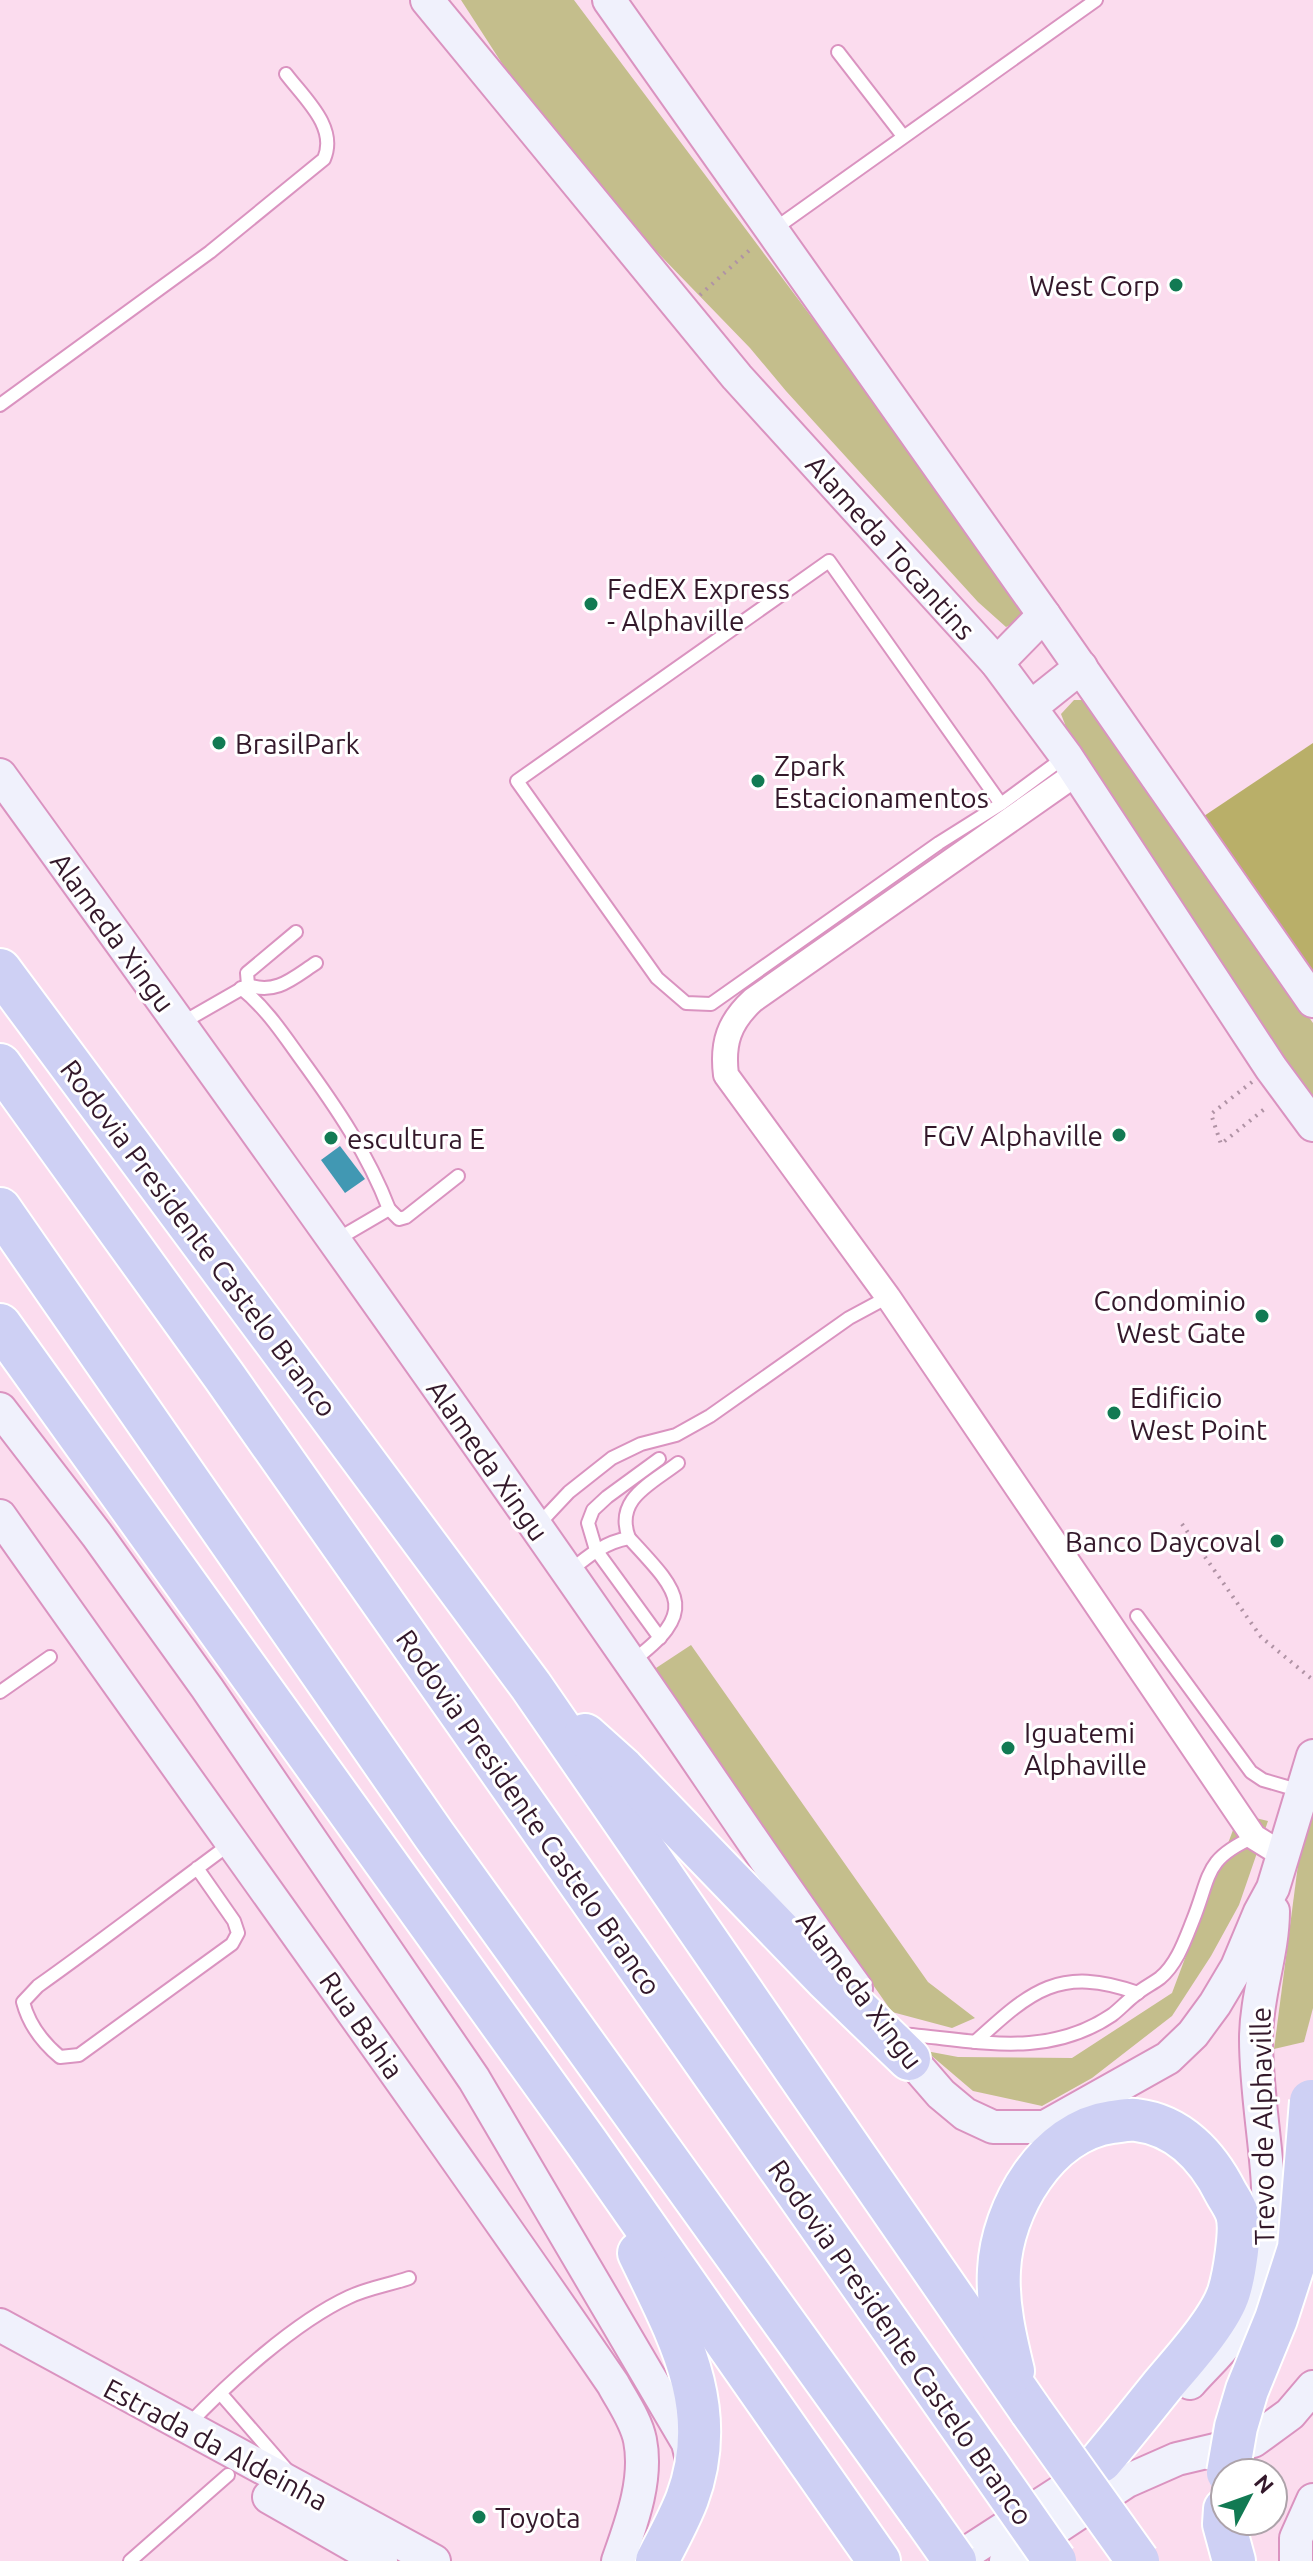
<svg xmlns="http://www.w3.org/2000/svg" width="1313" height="2561" font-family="Ubuntu,sans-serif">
<rect width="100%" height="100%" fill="#fbdcee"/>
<g fill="#c4be8c">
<polygon points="461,0 574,0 1034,614 1006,627 978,602 786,391 750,348 596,189 529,105"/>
<polygon points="1074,700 1085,700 1313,1023 1313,1110 1073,745 1061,714"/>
<polygon points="691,1645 928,1982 975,2018 952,2028 892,2012 653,1670"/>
<polygon points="1313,1809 1313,2008 1304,2042 1274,2049 1302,1834"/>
<polygon points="1239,1814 1268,1821 1239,1905 1211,1956 1172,2016 1092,2078 1042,2106 973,2091 926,2051 958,2057 1072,2058 1172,1993"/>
</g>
<polygon fill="#b9af69" points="1313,743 1313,978 1201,818"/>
<polygon fill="#4198b3" points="340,1146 365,1179 345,1193 321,1160"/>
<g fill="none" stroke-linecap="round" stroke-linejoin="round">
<defs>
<g id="lane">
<polyline points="838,52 903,136"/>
<polyline points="773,230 1096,0"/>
<path d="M0,405L210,252L324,159C338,127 304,98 286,74"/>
<polyline points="1001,804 829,561 517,781 657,978 686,1003 711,1004 939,843 1001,804 1066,756"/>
<polyline points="248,985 247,973 296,932"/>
<path d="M241,988C266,1008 283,1034 301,1059C336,1107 368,1154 389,1209L336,1240"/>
<path d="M180,1024L248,985C276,995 293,978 316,963"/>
<polyline points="389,1209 399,1219 406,1217 458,1176"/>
<polyline points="659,1459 607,1497 593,1510 588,1523 596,1550 660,1638"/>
<polyline points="536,1527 569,1492 612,1458 641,1444 676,1435 710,1416 849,1318 888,1297"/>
<path d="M629,1538C614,1499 651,1484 678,1463"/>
<path d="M570,1571C588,1556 605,1542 629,1538C680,1593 700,1611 631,1662"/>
<polyline points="1137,1616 1251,1772 1263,1780 1301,1791"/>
<polyline points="0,1692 50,1657"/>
<path d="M197,1868L234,1921L238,1933L232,1944L79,2055L60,2057C42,2042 29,2025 23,2002L38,1986C103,1940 166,1891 230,1844"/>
<path d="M899,2034C973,2039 1044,2061 1112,2015C1120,2009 1127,2001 1135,1995C1143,1988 1152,1984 1160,1978C1177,1964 1185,1940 1193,1920C1211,1875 1204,1859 1254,1837"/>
<path d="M975,2042C1031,1991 1059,1965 1138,1993"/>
<polyline points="221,2394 287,2470"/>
<path d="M188,2425C229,2382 295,2322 349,2297C368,2288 389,2285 409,2278"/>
<polyline points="130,2561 228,2475"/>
</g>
<path id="street" d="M1077,773L753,1000C729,1022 722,1043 726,1075L888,1297L1254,1837L1283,1855"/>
<g id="secondary">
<polyline points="427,0 737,377 997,663 1066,756 1271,1068 1313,1125"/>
<polyline points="609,0 1044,615 1313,1001"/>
<polyline points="997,663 1044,615"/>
<polyline points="1031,707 1081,667"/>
<path d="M0,775C213,1069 424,1364 631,1663C706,1771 778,1881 856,1988"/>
<polyline points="0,1409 97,1535 207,1688 474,2079 688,2443 693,2464"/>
<path d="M0,1516C204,1806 413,2092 613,2384C622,2401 636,2420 640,2440C648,2480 631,2524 618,2561"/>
<polyline points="895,2041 941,2094 965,2114 993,2127 1045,2127 1168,2058 1193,2034 1215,2004 1237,1967 1260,1912 1273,1888 1313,1756"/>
<polyline points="0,2325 434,2561"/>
<path d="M1190,2383C1203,2368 1219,2354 1231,2337C1297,2241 1256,2144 1256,2039C1256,1995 1273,1954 1273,1911"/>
<polyline points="269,2497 381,2561"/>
<polyline points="954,2561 1068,2487 1098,2464"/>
<polyline points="1006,2561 1127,2481 1177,2459 1253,2441 1290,2414 1313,2387"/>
<polyline points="1296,2561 1296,2538 1313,2500"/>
</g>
<g id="highway">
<polyline points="0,970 531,1686 1031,2411"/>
<polyline points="0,1065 224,1376 986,2462"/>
<polyline points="0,1209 434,1835 924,2517"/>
<polyline points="0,1325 587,2143 879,2561"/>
<polyline points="585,1735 623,1769 827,1980 909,2059"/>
<path d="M639,2253C678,2334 721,2408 687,2499C679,2520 667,2541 657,2561"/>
<path d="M1013,2371C1005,2338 997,2304 999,2270C1002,2208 1047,2131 1112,2122C1120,2121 1129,2119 1136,2120C1179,2125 1208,2157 1226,2193C1230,2200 1235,2207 1237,2214C1242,2230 1234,2276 1229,2292C1220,2321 1182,2362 1162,2386C1142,2411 1122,2436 1101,2461"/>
<polyline points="1225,2509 1224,2524 1234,2561"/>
</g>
</defs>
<use href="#lane" stroke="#da93c0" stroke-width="16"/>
<use href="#street" stroke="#da93c0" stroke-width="28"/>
<use href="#secondary" stroke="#da93c0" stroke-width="36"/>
<use href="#highway" stroke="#fff" stroke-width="46"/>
<g stroke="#b093a5" stroke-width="4" stroke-dasharray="2 6" stroke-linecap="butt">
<polyline points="700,295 753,247"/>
<polyline points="1252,1082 1211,1114 1221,1144 1267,1107"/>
<polyline points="1182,1524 1261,1637 1313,1680"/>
</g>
<use href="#lane" stroke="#fff" stroke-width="12"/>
<use href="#street" stroke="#fff" stroke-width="24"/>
<use href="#secondary" stroke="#f0f1fc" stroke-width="32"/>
<use href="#highway" stroke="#ced0f4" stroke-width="42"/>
<defs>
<g id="highway-bridge">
<polyline points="1031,2411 1138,2561"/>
<polyline points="986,2462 1055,2561"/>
<polyline points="1228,2473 1236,2427 1247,2390 1276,2319 1299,2248 1311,2101"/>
<polyline points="924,2517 955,2561"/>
</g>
</defs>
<use href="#highway-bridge" stroke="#fff" stroke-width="46" stroke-linecap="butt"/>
<use href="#highway-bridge" stroke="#ced0f4" stroke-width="42"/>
</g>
<g fill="#127a53" stroke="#fff" stroke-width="3">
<circle cx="1176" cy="285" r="8"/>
<circle cx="591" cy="604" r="8"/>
<circle cx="219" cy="743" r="8"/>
<circle cx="758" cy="781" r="8"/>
<circle cx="1119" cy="1135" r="8"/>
<circle cx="331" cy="1138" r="8"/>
<circle cx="1262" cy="1316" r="8"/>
<circle cx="1114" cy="1413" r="8"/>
<circle cx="1277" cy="1541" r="8"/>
<circle cx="1008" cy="1748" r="8"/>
<circle cx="479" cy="2517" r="8"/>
</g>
<g text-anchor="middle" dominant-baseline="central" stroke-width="6" stroke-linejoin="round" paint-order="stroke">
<g font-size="28" fill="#33182a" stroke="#fff" text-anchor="start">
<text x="1160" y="285" text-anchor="end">West Corp</text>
<text x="607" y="588">FedEX Express<tspan x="607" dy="32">- Alphaville</tspan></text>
<text x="235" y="743">BrasilPark</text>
<text x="774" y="765">Zpark<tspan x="774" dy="32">Estacionamentos</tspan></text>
<text x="1103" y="1135" text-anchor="end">FGV Alphaville</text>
<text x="347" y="1138">escultura E</text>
<text x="1246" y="1300" text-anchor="end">Condominio<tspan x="1246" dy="32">West Gate</tspan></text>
<text x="1130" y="1397">Edificio<tspan x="1130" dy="32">West Point</tspan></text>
<text x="1261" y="1541" text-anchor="end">Banco Daycoval</text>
<text x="1024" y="1732">Iguatemi<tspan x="1024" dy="32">Alphaville</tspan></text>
<text x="495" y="2517">Toyota</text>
</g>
<g font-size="28" fill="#33182a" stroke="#fff">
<text transform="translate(891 547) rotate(48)">Alameda Tocantins</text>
<text transform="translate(113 932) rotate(54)">Alameda Xingu</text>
<text transform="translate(199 1238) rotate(53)">Rodovia Presidente Castelo Branco</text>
<text transform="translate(488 1460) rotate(55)">Alameda Xingu</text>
<text transform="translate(529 1812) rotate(55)">Rodovia Presidente Castelo Branco</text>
<text transform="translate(860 1990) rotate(53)">Alameda Xingu</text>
<text transform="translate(362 2025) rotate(55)">Rua Bahia</text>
<text transform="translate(1262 2126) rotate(-91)">Trevo de Alphaville</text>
<text transform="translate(901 2342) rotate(55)">Rodovia Presidente Castelo Branco</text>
<text transform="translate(216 2444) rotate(28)">Estrada da Aldeinha</text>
</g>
</g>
<g transform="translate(1249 2497) rotate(49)"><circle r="38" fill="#ffffff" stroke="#ada3aa" stroke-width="2"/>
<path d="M0-6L14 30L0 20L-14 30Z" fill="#127a53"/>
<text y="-12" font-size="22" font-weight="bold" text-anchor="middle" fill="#33182a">N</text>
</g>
</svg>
